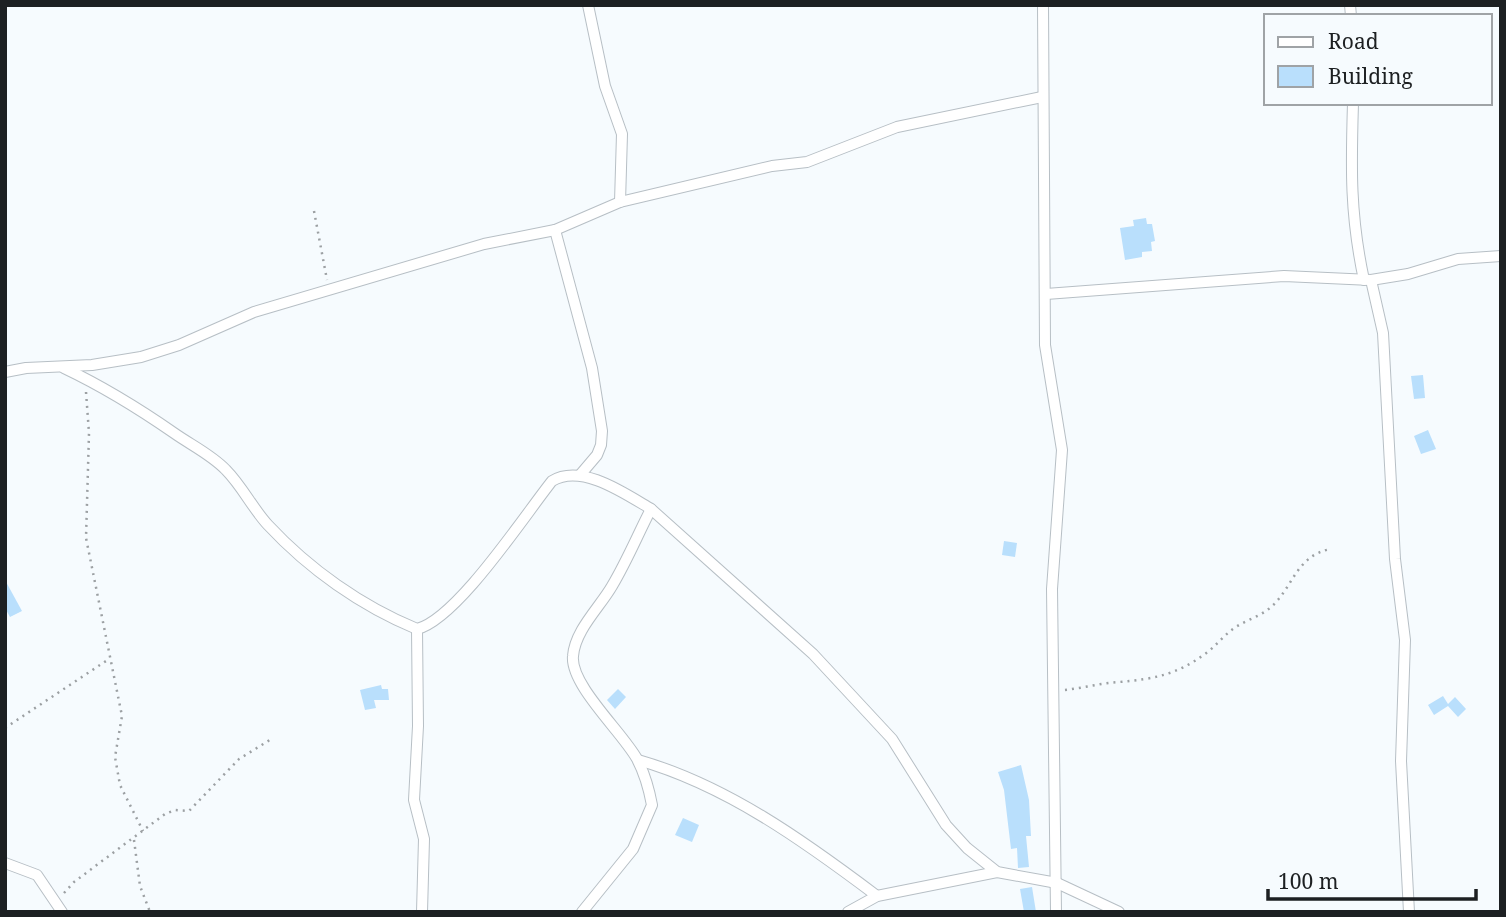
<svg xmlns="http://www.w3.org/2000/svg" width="1506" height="917" font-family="'Noto Serif',serif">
<rect width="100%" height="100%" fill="#f6fbfe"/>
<g fill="#b9dffc">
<polygon points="1146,218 1147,224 1152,224 1155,241 1151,242 1152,251 1142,252 1142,257 1125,260 1120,228 1134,226 1133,220"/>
<polygon points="1423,375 1425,398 1414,399 1411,376"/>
<polygon points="1428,430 1436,449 1421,454 1414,436"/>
<polygon points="1004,541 1017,543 1015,557 1002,555"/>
<polygon points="5,580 22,611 10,617 5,608"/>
<polygon points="381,685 382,689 388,689 389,700 374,700 376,708 365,710 360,690"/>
<polygon points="618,689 626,697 615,709 607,700"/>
<polygon points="1443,696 1448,704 1455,697 1466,709 1458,717 1448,706 1434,715 1428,705"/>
<polygon points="1021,765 1029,800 1031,836 1026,836 1029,867 1018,868 1017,848 1011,849 1004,790 998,772"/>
<polygon points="683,818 699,825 692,842 675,835"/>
<polygon points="1032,887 1036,912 1024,912 1020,889"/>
</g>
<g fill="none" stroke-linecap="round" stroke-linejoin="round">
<defs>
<g id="minor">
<polyline points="588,5 605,86 622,134 620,202"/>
<polyline points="1043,5 1045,345 1062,450 1052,589 1056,912"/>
<polyline points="1350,5 1351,16"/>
<path d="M1353,103C1351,168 1350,215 1364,280"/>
<polyline points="555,230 592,368 602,431 601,445 597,455 580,475"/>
<polyline points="1371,280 1383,333 1395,559 1405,640 1401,761 1409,912"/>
<polyline points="1046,294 1284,276 1371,280 1408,274 1458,259 1501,256"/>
<path d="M64,368C104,387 138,408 174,433C191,445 212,455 226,470C242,486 253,509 268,525C309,569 361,606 417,629C457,619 524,516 552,481C581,463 624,493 651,509L813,654L892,739L946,825L967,848L997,872L1057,883L1119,912"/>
<polyline points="5,372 26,368 92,365 141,357 179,345 254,312 484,244 555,230 620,202 772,166 807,162 897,127 1042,97"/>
<polyline points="417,629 418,726 414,800 424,839 422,912"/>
<path d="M638,760C726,785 804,841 877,896"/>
<polyline points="5,863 37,875 62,912"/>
<path d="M582,912L633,849L652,805C649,789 645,774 637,759C623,733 570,685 573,656C575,630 600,607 612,586C627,561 638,534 651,509"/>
<polyline points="848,912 877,896 997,872"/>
</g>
</defs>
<use href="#minor" stroke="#b7bfc5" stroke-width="12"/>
<g stroke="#9ca0a3" stroke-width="2.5" stroke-dasharray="2 5" stroke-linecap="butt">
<polyline points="314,211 327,280"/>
<polyline points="86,392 89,433 86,538 122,716 115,757 120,785 143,831"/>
<path d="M1065,690C1083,688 1101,683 1119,682C1154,679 1176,675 1205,654C1215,647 1223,636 1233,629C1245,620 1260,617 1271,607C1293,588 1296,555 1331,549"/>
<polyline points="5,728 109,659"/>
<polyline points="134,840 140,886 150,912"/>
<polyline points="64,893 74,882 165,814 175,810 189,811 239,759 273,738"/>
</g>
<use href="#minor" stroke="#fff" stroke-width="10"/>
</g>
<rect width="1506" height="917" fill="none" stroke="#1d2022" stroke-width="14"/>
<rect x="1264" y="14" width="228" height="91" fill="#f6fbfe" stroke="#9fa3a6" stroke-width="2"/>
<rect x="1278" y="37" width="35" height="10" fill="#ffffff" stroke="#9fa3a6" stroke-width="2"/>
<text x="1328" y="49" font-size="21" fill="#1d2022">Road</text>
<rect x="1278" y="66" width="35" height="21" fill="#b9dffc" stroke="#9fa3a6" stroke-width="2"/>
<text x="1328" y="84" font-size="21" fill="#1d2022">Building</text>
<path d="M1268 889v10h208v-10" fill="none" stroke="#1d2022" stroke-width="3.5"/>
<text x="1278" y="889" font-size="21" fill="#1d2022" stroke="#f6fbfe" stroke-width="5" paint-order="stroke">100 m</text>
</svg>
